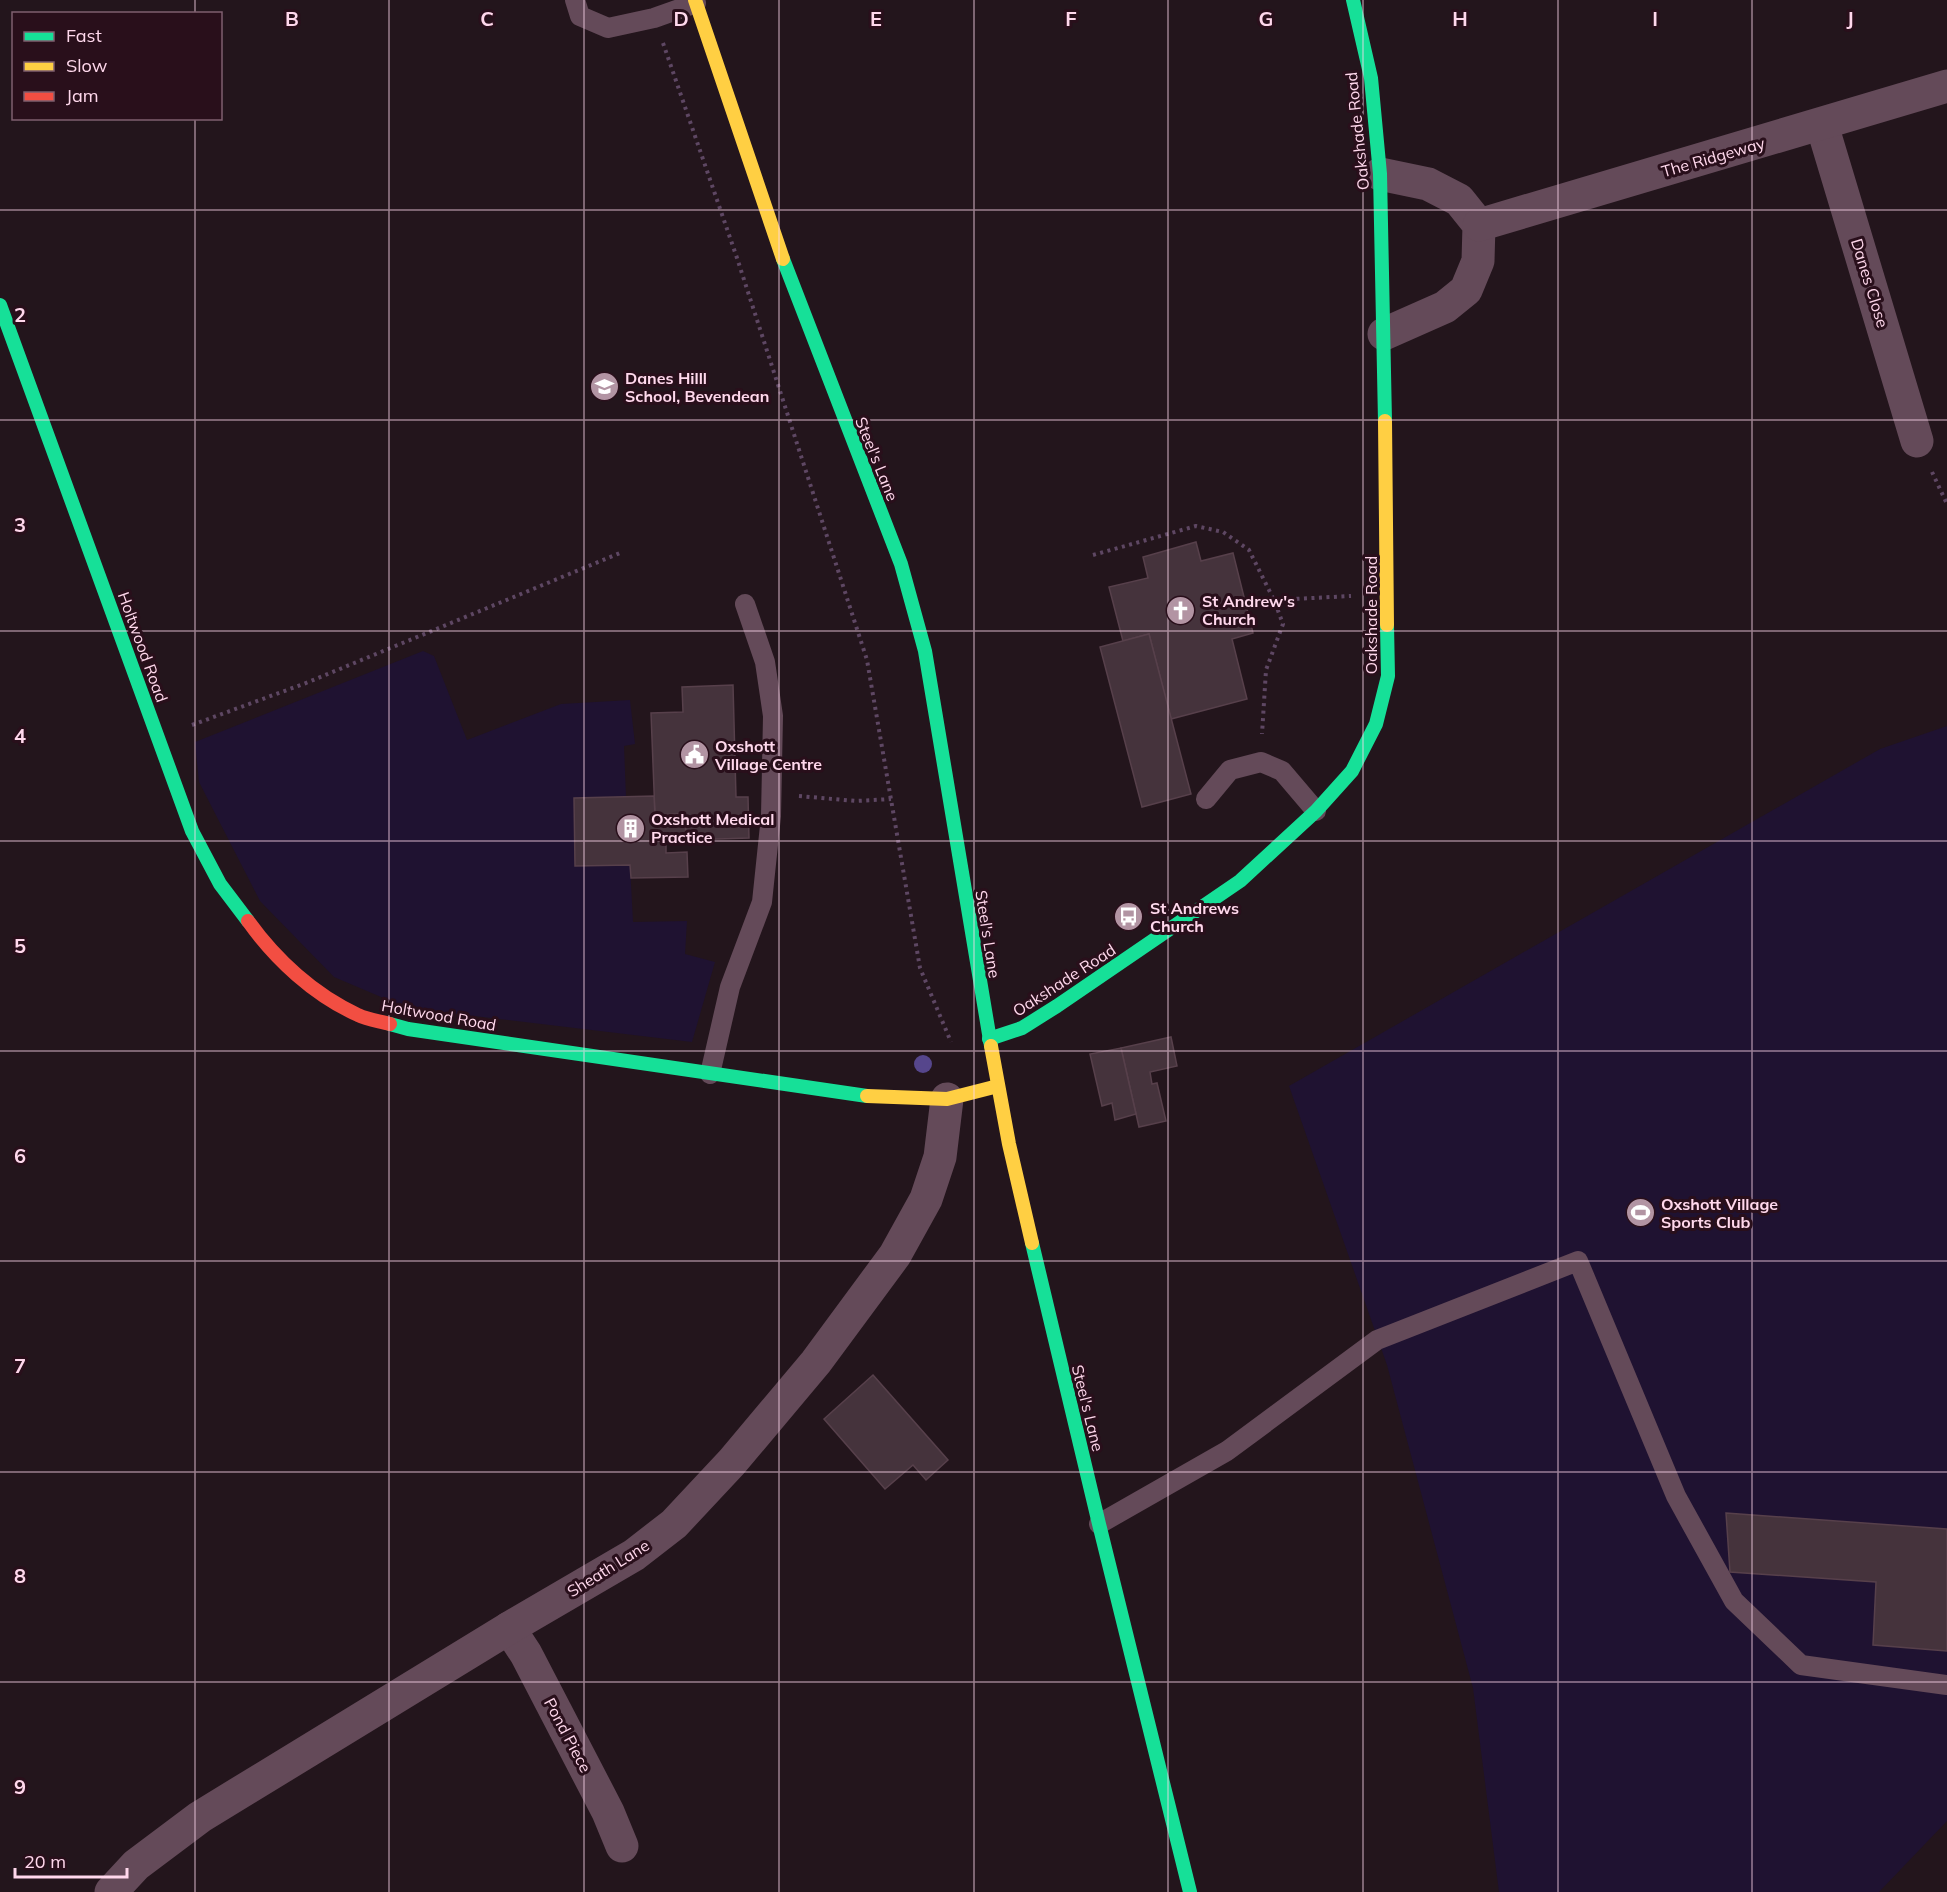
<svg xmlns="http://www.w3.org/2000/svg" width="1947" height="1892" font-family="Mulish,sans-serif">
<rect width="100%" height="100%" fill="#23151c"/>
<g fill="#1f1231">
<polygon points="423,651 434,656 467,740 561,704 630,700 635,744 624,746 626,797 574,799 575,866 630,865 633,922 687,921 685,954 715,962 692,1042 407,1008 334,977 260,901 199,782 195,742"/>
<polygon points="1947,726 1947,1821 1879,1892 1499,1892 1473,1688 1387,1365 1289,1086 1880,749"/>
</g>
<g fill="#45333c" stroke="#57404b" stroke-width="1.5">
<polygon points="1196,542 1201,561 1233,553 1253,633 1232,639 1247,699 1171,719 1149,634 1123,641 1109,587 1148,578 1143,557"/>
<polygon points="1149,634 1191,794 1142,807 1100,647"/>
<polygon points="733,685 736,797 748,797 749,838 686,840 685,814 655,815 651,713 683,712 682,687"/>
<polygon points="654,796 655,815 685,814 686,840 666,841 666,853 687,852 688,877 631,878 630,865 575,866 574,798"/>
<polygon points="1171,1037 1177,1066 1150,1072 1152,1084 1157,1083 1166,1121 1139,1127 1121,1048"/>
<polygon points="1121,1048 1136,1114 1115,1120 1112,1103 1102,1106 1090,1054"/>
<polygon points="873,1375 948,1460 926,1480 913,1465 885,1489 824,1419"/>
<polygon points="1726,1513 1947,1529 1947,1651 1873,1645 1876,1582 1730,1572"/>
</g>
<g fill="none" stroke-linecap="round" stroke-linejoin="round">
<g stroke="#5e4763" stroke-width="4" stroke-dasharray="3 4.5" stroke-linecap="butt">
<polyline points="663,43 737,258 867,660 920,968 951,1042"/>
<polyline points="1932,472 1947,504"/>
<polyline points="1093,555 1196,526 1223,532 1249,550 1274,600 1283,624 1266,670 1262,734"/>
<polyline points="1274,600 1351,596"/>
<polyline points="192,725 306,683 620,553"/>
<polyline points="799,796 856,801 891,799"/>
</g>
<g stroke="#644a59" stroke-width="20">
<polyline points="575,0 580,16 608,28 654,18 696,3"/>
<polyline points="1206,799 1230,770 1261,762 1282,771 1316,811"/>
<polyline points="710,1074 730,987 762,902 771,816 773,716 765,662 745,604"/>
<polyline points="1099,1524 1227,1451 1377,1340 1578,1261 1676,1496 1734,1601 1801,1665 1947,1685"/>
</g>
<g stroke="#644a59" stroke-width="33">
<polyline points="1822,125 1917,441"/>
<polyline points="1380,174 1428,184 1459,200 1479,225 1478,261 1466,290 1445,307 1384,334"/>
<polyline points="1479,225 1947,86"/>
<polyline points="509,1628 526,1654 608,1812 622,1846"/>
<polyline points="111,1892 136,1865 200,1817 509,1628 634,1555 674,1524 732,1462 816,1362 895,1255 926,1199 940,1157 947,1099"/>
</g>
<g stroke="#16e098" stroke-width="14">
<polyline points="1353,0 1371,78 1380,174 1385,421"/>
<polyline points="783,259 901,564 925,651 991,1046"/>
<polyline points="0,305 192,831 220,884 248,921"/>
<polyline points="390,1024 408,1029 867,1096"/>
<polyline points="989,1039 1022,1028 1057,1006 1240,881 1316,811 1352,771 1376,724 1388,676 1387,625"/>
<polyline points="1032,1243 1099,1524 1190,1892"/>
</g>
<g stroke="#ffcf43" stroke-width="14">
<polyline points="695,0 783,259"/>
<polyline points="1385,421 1387,625"/>
<polyline points="991,1046 1009,1144 1032,1243"/>
<polyline points="867,1096 947,1099 998,1086"/>
</g>
<path stroke="#f24e42" stroke-width="14" d="M248,921C276,960 314,995 358,1015C368,1020 380,1021 390,1024"/>
</g>
<circle fill="#56468c" cx="923" cy="1064" r="9"/>
<path fill="none" stroke="#ffd8ec" stroke-width="1.5" stroke-opacity="0.55" d="M195,0V14M389,0V1892M584,0V1892M779,0V1892M974,0V1892M1168,0V1892M1363,0V1892M1558,0V1892M1752,0V1892M195,118V1892M0,210H1947M0,420H1947M0,631H1947M0,841H1947M0,1051H1947M0,1261H1947M0,1472H1947M0,1682H1947"/>
<defs>
<symbol id="school-disc" viewBox="-11 -11 22 22"><circle r="9.5" fill="#b294a3" stroke="#290f1b"/><path d="M0-5L7-2L0 1L-7-2ZM-4 1L0 2.5L4 1V4Q0 6-4 4Z" fill="#fff"/></symbol>
<symbol id="church-disc" viewBox="-11 -11 22 22"><circle r="9.5" fill="#b294a3" stroke="#290f1b"/><path d="M-1.2-6h2.4v3.5h3.3v2.4h-3.3V6h-2.4V-.1h-3.3v-2.4h3.3Z" fill="#fff"/></symbol>
<symbol id="civic-disc" viewBox="-11 -11 22 22"><circle r="9.5" fill="#b294a3" stroke="#290f1b"/><path d="M-.6-6.5H3V-4.5H.6V-3L4-1V1h2V6H-6V1h2V-1L-.6-3ZM-1.2 2.5V6h2.4V2.5Z" fill="#fff"/></symbol>
<symbol id="building-disc" viewBox="-11 -11 22 22"><circle r="9.5" fill="#b294a3" stroke="#290f1b"/><path d="M-4-6H4V6H1V3H-1V6H-4ZM-2.5-4.3h1.7v1.8h-1.7ZM.8-4.3h1.7v1.8H.8ZM-2.5-1h1.7V.8h-1.7ZM.8-1h1.7V.8H.8Z" fill="#fff"/></symbol>
<symbol id="bus-disc" viewBox="-11 -11 22 22"><circle r="9.5" fill="#b294a3" stroke="#290f1b"/><path d="M-5-6H5V4H4V6H2V4H-2V6H-4V4H-5ZM-3.5-4V0h7V-4ZM-3.5 1.2v1.5H-2V1.2ZM2 1.2v1.5H3.5V1.2Z" fill="#fff"/></symbol>
<symbol id="stadium-disc" viewBox="-11 -11 22 22"><circle r="9.5" fill="#b294a3" stroke="#290f1b"/><path d="M0-5a6.5 5 0 1 0 0 10a6.5 5 0 1 0 0-10ZM-3.5-1.8h7v3.6h-7Z" fill="#fff"/></symbol>
</defs>
<g fill-rule="evenodd">
<use href="#school-disc" x="588" y="370" width="33" height="33"/>
<use href="#church-disc" x="1164" y="594" width="33" height="33"/>
<use href="#civic-disc" x="678" y="738" width="33" height="33"/>
<use href="#building-disc" x="614" y="812" width="33" height="33"/>
<use href="#bus-disc" x="1112" y="900" width="33" height="33"/>
<use href="#stadium-disc" x="1624" y="1196" width="33" height="33"/>
</g>
<g text-anchor="middle" dominant-baseline="central" stroke-width="6" stroke-linejoin="round" paint-order="stroke">
<g font-size="16" fill="#ffd8ec" stroke="#290f1b">
<text transform="translate(1357 131) rotate(-96)">Oakshade Road</text>
<text transform="translate(1713 157) rotate(-16)">The Ridgeway</text>
<text transform="translate(1870 283) rotate(73)">Danes Close</text>
<text transform="translate(877 459) rotate(68)">Steel's Lane</text>
<text transform="translate(1371 615) rotate(-90)">Oakshade Road</text>
<text transform="translate(143 647) rotate(70)">Holtwood Road</text>
<text transform="translate(988 934) rotate(81)">Steel's Lane</text>
<text transform="translate(1064 980) rotate(-33)">Oakshade Road</text>
<text transform="translate(439 1015) rotate(10)">Holtwood Road</text>
<text transform="translate(1088 1408) rotate(76)">Steel's Lane</text>
<text transform="translate(608 1568) rotate(-32)">Sheath Lane</text>
<text transform="translate(568 1735) rotate(62)">Pond Piece</text>
</g>
<g font-size="16" font-weight="bold" fill="#ffd8ec" stroke="#290f1b" text-anchor="start">
<text x="625" y="378">Danes Hilll<tspan x="625" dy="18">School, Bevendean</tspan></text>
<text x="1202" y="601">St Andrew's<tspan x="1202" dy="18">Church</tspan></text>
<text x="715" y="746">Oxshott<tspan x="715" dy="18">Village Centre</tspan></text>
<text x="651" y="819">Oxshott Medical<tspan x="651" dy="18">Practice</tspan></text>
<text x="1150" y="908">St Andrews<tspan x="1150" dy="18">Church</tspan></text>
<text x="1661" y="1204">Oxshott Village<tspan x="1661" dy="18">Sports Club</tspan></text>
</g>
</g>
<g font-size="20" text-anchor="middle" font-weight="bold" fill="#ffd8ec" stroke="#290f1b" stroke-width="6" stroke-linejoin="round" paint-order="stroke">
<text x="292" y="26">B</text>
<text x="487" y="26">C</text>
<text x="681" y="26">D</text>
<text x="876" y="26">E</text>
<text x="1071" y="26">F</text>
<text x="1266" y="26">G</text>
<text x="1460" y="26">H</text>
<text x="1655" y="26">I</text>
<text x="1850" y="26">J</text>
<text x="20" y="322">2</text>
<text x="20" y="532">3</text>
<text x="20" y="743">4</text>
<text x="20" y="953">5</text>
<text x="20" y="1163">6</text>
<text x="20" y="1373">7</text>
<text x="20" y="1583">8</text>
<text x="20" y="1794">9</text>
</g>
<rect x="12" y="12" width="210" height="108" fill="#290f1b" stroke="#7f5f6f" stroke-width="1.5"/>
<rect x="24" y="32" width="30" height="9" fill="#16e098" stroke="#7f5f6f" stroke-width="1.5"/>
<text x="66" y="42" font-size="18" fill="#ffd8ec">Fast</text>
<rect x="24" y="62" width="30" height="9" fill="#ffcf43" stroke="#7f5f6f" stroke-width="1.5"/>
<text x="66" y="72" font-size="18" fill="#ffd8ec">Slow</text>
<rect x="24" y="92" width="30" height="9" fill="#f24e42" stroke="#7f5f6f" stroke-width="1.5"/>
<text x="66" y="102" font-size="18" fill="#ffd8ec">Jam</text>
<path d="M15 1868v9h112v-9" fill="none" stroke="#ffd8ec" stroke-width="3"/>
<text x="24" y="1868" font-size="18" fill="#ffd8ec" stroke="#290f1b" stroke-width="4.5" paint-order="stroke">20 m</text>
</svg>
